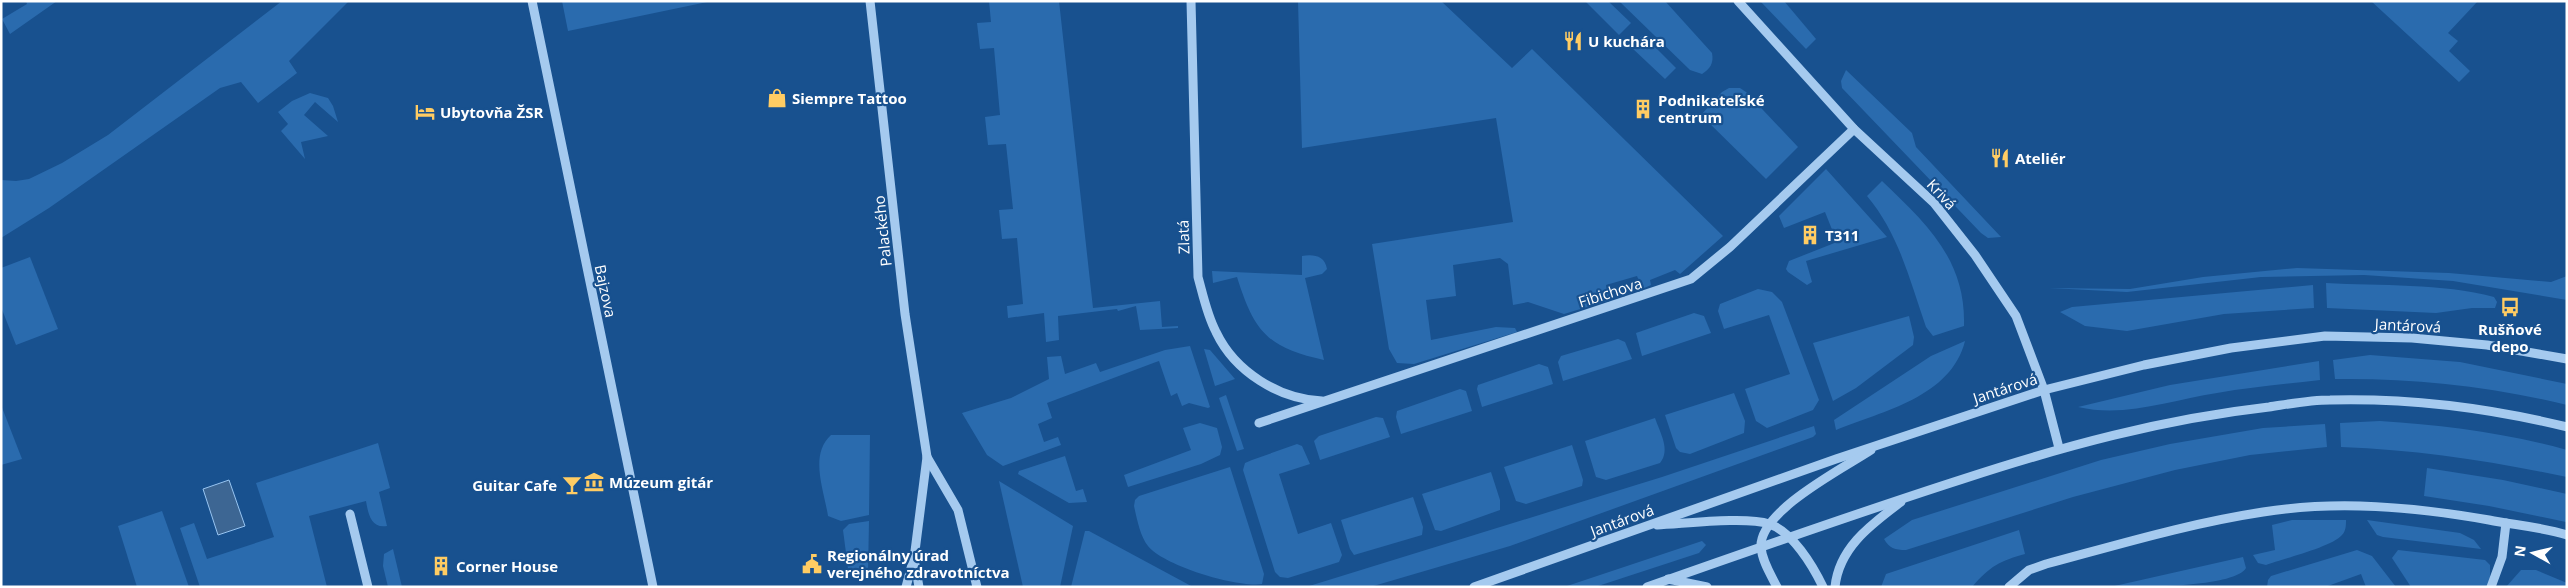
<svg xmlns="http://www.w3.org/2000/svg" width="2568" height="588" font-family="'Open Sans',sans-serif">
<rect width="100%" height="100%" fill="#18518f"/>
<g fill="#2a6bae">
<polygon points="26,1 57,1 10,34 2,19 27,4"/>
<polygon points="282,1 349,1 289,61 297,73 258,103 241,82 220,88 49,208 1,238 1,180 16,181 29,179 62,163 108,135"/>
<polygon points="562,1 712,1 568,31"/>
<polygon points="989,1 1059,1 1093,308 1160,301 1162,327 1178,326 1178,328 1140,330 1136,306 1118,311 1117,309 1058,316 1059,340 1046,342 1044,313 1008,318 1007,306 1023,304 1017,238 1002,239 999,210 1013,209 1006,144 988,145 985,117 1000,115 994,48 980,49 977,23 991,22"/>
<polygon points="1298,1 1441,1 1512,68 1532,49 1723,236 1680,274 1675,270 1650,280 1651,285 1642,289 1637,276 1606,285 1610,300 1564,314 1528,302 1513,305 1508,264 1500,258 1453,265 1456,296 1426,300 1431,340 1496,327 1515,328 1517,332 1414,364 1397,363 1389,349 1372,244 1513,222 1496,118 1302,148"/>
<polygon points="1585,1 1608,1 1631,23 1619,35"/>
<path d="M1619,1H1665L1712,53C1714,63 1710,69 1702,74L1690,70Z"/>
<polygon points="1760,1 1784,1 1816,39 1806,49"/>
<polygon points="2371,1 2478,1 2448,33 2458,41 2449,51 2470,71 2459,82"/>
<polygon points="1643,35 1676,68 1665,79 1631,47"/>
<polygon points="1846,70 1912,133 1916,147 2001,237 1988,238 1981,233 1842,88 1841,81"/>
<polygon points="1729,88 1740,88 1746,92 1798,147 1766,179 1701,115 1722,92"/>
<polygon points="310,93 328,98 333,106 338,122 315,102 304,115 328,136 301,142 305,159 281,131 288,124 278,112 292,101"/>
<polygon points="1826,169 1887,237 1806,261 1812,282 1807,285 1788,272 1786,269 1789,261 1837,242 1825,212 1784,228 1779,216"/>
<path d="M1882,181C1927,224 1966,260 1964,326L1933,336L1926,327C1910,281 1899,234 1867,196Z"/>
<path d="M1302,256C1314,254 1325,256 1327,269L1322,274L1305,278L1324,360C1267,348 1254,331 1237,277L1213,283L1212,271L1302,275Z"/>
<polygon points="30,257 58,329 16,345 1,307 1,268"/>
<polygon points="2297,268 2449,273 2551,282 2567,276 2567,300 2453,281 2364,275 2261,277 2127,292 2049,288 2130,289 2203,277"/>
<path d="M2326,283C2380,286 2442,283 2494,297L2497,302L2495,308H2472L2436,313L2327,308Z"/>
<polygon points="2313,285 2314,308 2224,314 2127,331 2085,326 2060,312 2072,307"/>
<polygon points="1758,289 1772,292 1782,302 1819,400 1813,410 1767,428 1756,421 1745,389 1790,374 1769,315 1724,329 1718,311 1720,304"/>
<polygon points="1694,313 1704,316 1711,333 1642,356 1636,333"/>
<polygon points="1909,316 1914,337 1913,345 1856,388 1833,401 1813,343"/>
<polygon points="1618,339 1625,342 1632,359 1563,381 1558,362 1561,356"/>
<path d="M1965,341C1951,397 1883,411 1836,430L1834,420L1931,356Z"/>
<polygon points="1190,346 1210,407 1208,408 1189,403 1182,406 1177,393 1171,396 1159,361 1156,362 1047,403 1052,418 1038,424 1044,442 1058,437 1061,445 1003,466 987,455 962,413 1011,398 1049,379 1047,357 1061,356 1065,374 1096,363 1100,372 1165,350"/>
<polygon points="1204,349 1210,350 1235,379 1215,386"/>
<path d="M2370,355L2460,362L2567,384V405C2490,386 2413,378 2335,379L2333,360Z"/>
<path d="M2319,361L2320,380C2285,384 2251,387 2217,393C2171,400 2125,418 2078,407L2170,385Z"/>
<polygon points="1539,364 1548,367 1553,384 1482,407 1477,389 1478,385"/>
<polygon points="1460,389 1466,391 1472,411 1401,434 1396,417 1397,411"/>
<polygon points="1734,393 1745,421 1744,433 1690,454 1680,452 1676,448 1665,415"/>
<polygon points="1226,395 1244,449 1237,451 1219,398"/>
<polygon points="1,405 22,459 1,465"/>
<polygon points="1376,417 1383,418 1390,437 1320,460 1314,441 1319,436"/>
<path d="M1655,418C1660,433 1671,450 1660,463L1606,480L1596,477L1585,441Z"/>
<path d="M2380,421C2443,425 2506,433 2567,450V477C2490,461 2420,450 2341,447L2340,423Z"/>
<polygon points="1200,423 1217,428 1222,447 1220,455 1201,464 1128,487 1124,475 1191,450 1183,428"/>
<path d="M2325,424L2327,447L2250,455L2175,470L2073,497L1906,550C1895,550 1889,548 1884,539L1912,520L2101,460L2170,444L2263,428Z"/>
<polygon points="1814,426 1816,434 1813,437 1510,546 1370,587 1306,587 1662,477"/>
<path d="M831,435H870L869,515L841,521L828,516C824,490 809,455 831,435Z"/>
<path d="M378,443L390,488L379,492L387,526C371,529 368,513 366,501L309,516L327,587H200L180,528L194,523L207,559L274,537L256,483Z"/>
<polygon points="1297,444 1302,446 1310,464 1279,474 1298,534 1331,523 1342,555 1339,562 1288,578 1280,577 1275,572 1243,470 1245,463 1252,460"/>
<polygon points="1572,445 1583,480 1582,486 1526,504 1516,501 1504,467"/>
<polygon points="1065,456 1076,491 1083,489 1087,502 1069,503 1018,474 1019,471"/>
<path d="M1230,467L1264,574L1262,584C1238,588 1164,566 1148,546C1140,536 1137,519 1134,506L1135,500L1139,496Z"/>
<polygon points="2427,468 2503,480 2567,494 2566,522 2489,506 2424,496"/>
<polygon points="1491,472 1500,500 1500,510 1441,531 1435,530 1422,494"/>
<polygon points="999,481 1073,526 1060,587 1023,587"/>
<polygon points="1413,497 1423,527 1422,535 1354,555 1350,549 1341,520"/>
<polygon points="162,511 189,587 137,587 118,526"/>
<path d="M2292,520H2346C2346,525 2346,531 2342,535C2332,547 2282,559 2266,565L2258,563L2253,555L2275,550L2272,525Z"/>
<polygon points="2367,520 2460,533 2474,540 2481,549 2383,537 2377,535"/>
<polygon points="869,521 868,572 849,576 843,530 849,524"/>
<path d="M2019,530L2025,554C2000,561 1990,566 1972,587H1881L1886,574Z"/>
<polygon points="1085,531 1089,531 1193,587 1071,587"/>
<polygon points="1702,541 1706,545 1699,553 1595,587 1564,587"/>
<polygon points="393,549 402,587 388,587 383,566 384,554"/>
<polygon points="2357,550 2372,556 2396,587 2366,587 2361,574 2325,587 2267,587 2268,580 2271,576"/>
<polygon points="2398,550 2485,560 2490,565 2490,579 2487,587 2411,587 2392,558"/>
<path d="M2243,557L2246,568C2234,588 2136,587 2110,587Z"/>
<polygon points="2521,570 2536,570 2567,583 2567,587 2506,587"/>
</g>
<polygon fill="#3d6693" stroke="#98c5f2" points="229,480 245,526 218,535 203,489"/>
<g fill="none" stroke-linecap="round" stroke-linejoin="round">
<g stroke="#a5caef" stroke-width="9">
<polyline points="532,1 653,587"/>
<polyline points="870,1 905,314 927,457 914,559 919,587"/>
<path d="M1191,1L1198,277C1203,295 1207,315 1216,332C1235,372 1279,399 1322,401"/>
<polyline points="1738,1 1854,129 1934,203 1975,255 2016,316 2044,390 2059,448"/>
<polyline points="1259,423 1691,279 1730,247 1854,129"/>
<polyline points="927,457 958,510 977,587"/>
<polyline points="350,514 368,587"/>
<path d="M1657,525C1683,524 1746,516 1769,524C1792,531 1813,566 1823,587"/>
<polyline points="1668,579 1707,587"/>
<polyline points="906,587 913,561"/>
<polyline points="1474,587 1836,459 2044,390 2144,365 2231,348 2325,336 2412,338 2487,345 2567,359"/>
<path d="M1647,587C1752,550 1857,513 1963,479C2064,446 2163,419 2269,407C2289,404 2310,400 2330,400C2410,398 2490,408 2567,427"/>
<path d="M1777,587C1771,575 1762,561 1761,547C1759,511 1844,468 1871,450"/>
<path d="M1835,587C1839,547 1872,524 1901,502"/>
<path d="M2009,587L2029,570L2046,564C2117,545 2190,523 2263,512C2338,500 2414,507 2489,520C2514,525 2542,527 2567,535"/>
<polyline points="2491,587 2502,557 2506,523"/>
</g>
</g>
<defs>
<symbol id="restaurant-bare" viewBox="-9 -9 18 18"><path d="M-5-6h1v4h1v-4h1v4h1v-4h1v5L-1.5 .5V6h-2V.5L-5-1ZM5-6V6H3V1.5H1.5Q1.5-4 5-6Z" fill="#ffcc63" stroke="#18518f" stroke-width="2.5" paint-order="stroke"/></symbol>
<symbol id="shop-bare" viewBox="-9 -9 18 18"><path d="M-5-2.5h2.3a2.7 3.5 0 0 1 5.4 0H5L5.5 6h-11ZM-1.5-2.5h3a1.5 2.3 0 0 0-3 0Z" fill="#ffcc63" stroke="#18518f" stroke-width="2.5" paint-order="stroke"/></symbol>
<symbol id="building-bare" viewBox="-9 -9 18 18"><path d="M-4-6H4V6H1V3H-1V6H-4ZM-2.5-4.3h1.7v1.8h-1.7ZM.8-4.3h1.7v1.8H.8ZM-2.5-1h1.7V.8h-1.7ZM.8-1h1.7V.8H.8Z" fill="#ffcc63" stroke="#18518f" stroke-width="2.5" paint-order="stroke"/></symbol>
<symbol id="hotel-bare" viewBox="-9 -9 18 18"><path d="M-6-4.5h1.5V1H6V5H4.5V3h-9V5H-6ZM-4 0a1.8 1.8 0 1 1 3.6 0ZM.5 0V-2.5h3Q6-2.5 6 0Z" fill="#ffcc63" stroke="#18518f" stroke-width="2.5" paint-order="stroke"/></symbol>
<symbol id="bus-bare" viewBox="-9 -9 18 18"><path d="M-5-6H5V4H4V6H2V4H-2V6H-4V4H-5ZM-3.5-4V0h7V-4ZM-3.5 1.2v1.5H-2V1.2ZM2 1.2v1.5H3.5V1.2Z" fill="#ffcc63" stroke="#18518f" stroke-width="2.5" paint-order="stroke"/></symbol>
<symbol id="museum-bare" viewBox="-9 -9 18 18"><path d="M0-6L6-3V-2H-6V-3ZM-5-1h2V3h-2ZM-1-1h2V3h-2ZM3-1h2V3H3ZM-6 4H6V6H-6Z" fill="#ffcc63" stroke="#18518f" stroke-width="2.5" paint-order="stroke"/></symbol>
<symbol id="bar-bare" viewBox="-9 -9 18 18"><path d="M-6-5H6L.8 .8V4.5H3.5V6h-7V4.5H-.8V.8Z" fill="#ffcc63" stroke="#18518f" stroke-width="2.5" paint-order="stroke"/></symbol>
<symbol id="civic-bare" viewBox="-9 -9 18 18"><path d="M-.6-6.5H3V-4.5H.6V-3L4-1V1h2V6H-6V1h2V-1L-.6-3ZM-1.2 2.5V6h2.4V2.5Z" fill="#ffcc63" stroke="#18518f" stroke-width="2.5" paint-order="stroke"/></symbol>
</defs>
<g fill-rule="evenodd">
<use href="#restaurant-bare" x="1559" y="27" width="28" height="28"/>
<use href="#shop-bare" x="763" y="84" width="28" height="28"/>
<use href="#building-bare" x="1629" y="95" width="28" height="28"/>
<use href="#hotel-bare" x="411" y="98" width="28" height="28"/>
<use href="#restaurant-bare" x="1986" y="144" width="28" height="28"/>
<use href="#building-bare" x="1796" y="221" width="28" height="28"/>
<use href="#bus-bare" x="2496" y="293" width="28" height="28"/>
<use href="#museum-bare" x="580" y="468" width="28" height="28"/>
<use href="#bar-bare" x="558" y="471" width="28" height="28"/>
<use href="#civic-bare" x="798" y="550" width="28" height="28"/>
<use href="#building-bare" x="427" y="552" width="28" height="28"/>
</g>
<g text-anchor="middle" dominant-baseline="central" stroke-width="4.5" stroke-linejoin="round" paint-order="stroke">
<g font-size="15" font-weight="bold" fill="#fff" stroke="#18518f" text-anchor="start">
<text x="1588" y="41">U kuchára</text>
<text x="792" y="98">Siempre Tattoo</text>
<text x="1658" y="100">Podnikateľské<tspan x="1658" dy="17">centrum</tspan></text>
<text x="440" y="112">Ubytovňa ŽSR</text>
<text x="2015" y="158">Ateliér</text>
<text x="1825" y="235">T311</text>
<text x="2510" y="329" text-anchor="middle">Rušňové<tspan x="2510" dy="17">depo</tspan></text>
<text x="609" y="482">Múzeum gitár</text>
<text x="557" y="485" text-anchor="end">Guitar Cafe</text>
<text x="827" y="555">Regionálny úrad<tspan x="827" dy="17">verejného zdravotníctva</tspan></text>
<text x="456" y="566">Corner House</text>
</g>
<g font-size="15" fill="#fff" stroke="#18518f">
<text transform="translate(1942 194) rotate(47)">Krivá</text>
<text transform="translate(882 231) rotate(-96)">Palackého</text>
<text transform="translate(1183 237) rotate(-92)">Zlatá</text>
<text transform="translate(606 291) rotate(78)">Bajzova</text>
<text transform="translate(1610 292) rotate(-18)">Fibichova</text>
<text transform="translate(2408 325) rotate(3)">Jantárová</text>
<text transform="translate(2005 388) rotate(-18)">Jantárová</text>
<text transform="translate(1622 520) rotate(-20)">Jantárová</text>
</g>
</g>
<rect width="2568" height="588" fill="none" stroke="#ffffff" stroke-width="5"/>
<g transform="translate(2533 553) rotate(278)" stroke="#18518f" stroke-width="4" paint-order="stroke">
<path d="M0-4L9 19L0 12L-9 19Z" fill="#ffffff"/>
<text y="-8" font-size="14" font-weight="bold" text-anchor="middle" fill="#ffffff">N</text>
</g>
</svg>
